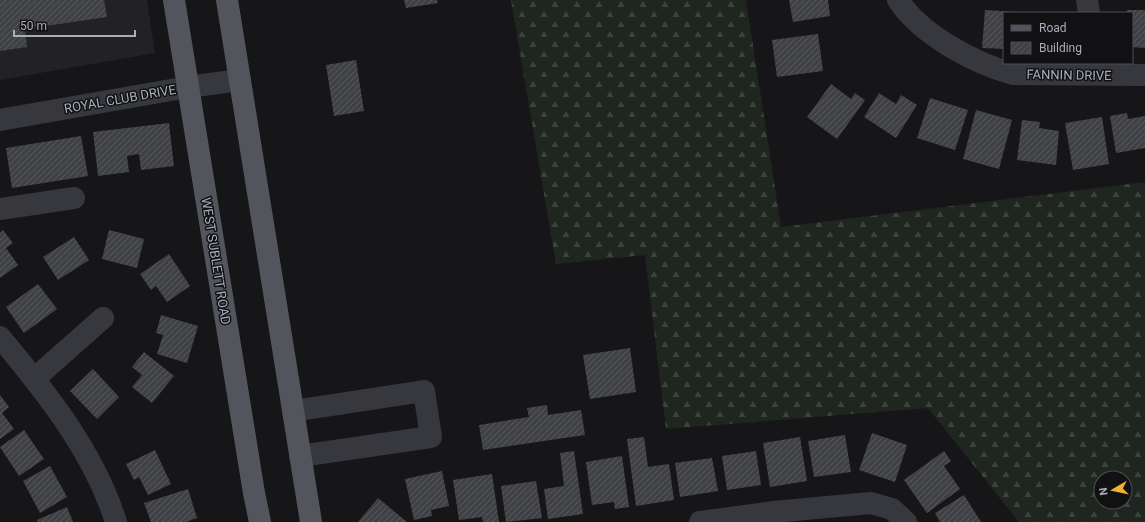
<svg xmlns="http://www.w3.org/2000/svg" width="1145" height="522" font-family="Roboto,sans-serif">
<defs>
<pattern id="forest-firs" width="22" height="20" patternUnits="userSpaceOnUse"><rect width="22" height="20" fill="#1e261f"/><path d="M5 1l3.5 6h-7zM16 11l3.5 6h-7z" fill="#3c433d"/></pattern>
<pattern id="building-hatch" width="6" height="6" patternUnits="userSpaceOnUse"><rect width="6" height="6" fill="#404145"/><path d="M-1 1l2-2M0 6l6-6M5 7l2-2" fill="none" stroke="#595a5e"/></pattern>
</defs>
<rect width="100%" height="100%" fill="#161618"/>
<polygon fill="#222225" points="0,0 147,0 155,53 0,80"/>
<path fill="url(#forest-firs)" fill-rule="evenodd" d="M511,0H746L781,227L1145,182V522H1019L928,408L666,429L645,255L556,264ZM1101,478H1125V502H1101Z"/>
<g fill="url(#building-hatch)">
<polygon points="0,0 104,0 107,17 25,29 27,47 0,51"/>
<polygon points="404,0 437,0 438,3 406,8"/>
<polygon points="789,0 828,0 830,16 793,22"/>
<polygon points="985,10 1016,12 1004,13 1004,49 982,48"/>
<polygon points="1127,10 1145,10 1145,48 1132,47 1132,13 1127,13"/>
<polygon points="818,34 823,71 777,77 772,40"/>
<polygon points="356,60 364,111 334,116 326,65"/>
<polygon points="831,84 851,99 855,93 865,100 837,139 807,117"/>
<polygon points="879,93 896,104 901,95 917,105 896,138 864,117"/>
<polygon points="930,98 968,110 955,150 917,138"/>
<polygon points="976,110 1012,120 999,169 963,159"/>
<polygon points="1127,113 1128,119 1145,116 1145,148 1116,153 1110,116"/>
<polygon points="1102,117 1109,164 1073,170 1065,123"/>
<polygon points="1022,120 1040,122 1039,128 1059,131 1056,165 1017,160"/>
<polygon points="169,123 174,166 141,170 139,154 127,156 129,172 98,176 93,132"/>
<polygon points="81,136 88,176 12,188 6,148"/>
<polygon points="3,230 13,243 6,248 18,265 0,278 0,233"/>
<polygon points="109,230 144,239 137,268 102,259"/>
<polygon points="74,237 89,260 58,280 43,257"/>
<polygon points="169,254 190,286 167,302 156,286 151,290 140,274"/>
<polygon points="38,284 57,309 24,333 6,307"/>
<polygon points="161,315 198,326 187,363 157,354 163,335 156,333"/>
<polygon points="630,348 636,392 590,399 583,355"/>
<polygon points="144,352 174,376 152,403 132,387 142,375 132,367"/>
<polygon points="93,369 119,397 97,419 70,391"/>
<polygon points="0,395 9,407 2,413 14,429 0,439"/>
<polygon points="547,405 548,415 581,410 585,435 483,450 479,425 529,417 527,408"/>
<polygon points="24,430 44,459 19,476 0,447"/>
<polygon points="872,433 907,445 895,482 859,470"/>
<polygon points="845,435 851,472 814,477 808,441"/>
<polygon points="644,437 648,467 669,464 674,500 636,506 627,439"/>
<polygon points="800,437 807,481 770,487 763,443"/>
<polygon points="155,450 171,484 148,495 139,477 134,480 126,464"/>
<polygon points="574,451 583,514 548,519 544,489 564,486 560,453"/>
<polygon points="756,451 761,485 727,490 722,456"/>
<polygon points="944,451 951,461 944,466 960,489 927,513 904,480"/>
<polygon points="622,456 629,507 615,509 614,502 592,505 586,462"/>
<polygon points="712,458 718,491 680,497 675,463"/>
<polygon points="50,466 67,497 40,513 23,481"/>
<polygon points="442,471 449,506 431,510 432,516 414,520 405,479"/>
<polygon points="492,474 499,522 483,522 482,517 459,520 453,480"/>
<polygon points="536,481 542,518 506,522 501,486"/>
<polygon points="188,489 197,518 186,522 151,522 144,503"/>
<polygon points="964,495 981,522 940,522 935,513"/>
<polygon points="378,498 407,522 358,522"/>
<polygon points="67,507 73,522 38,522 37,520"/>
</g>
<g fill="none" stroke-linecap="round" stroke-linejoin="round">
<g stroke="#37383d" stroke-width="22">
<path d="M898,0C921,35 974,63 1013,74L1145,75"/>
<polyline points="1087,0 1089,13"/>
<polyline points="0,120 188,87 240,80"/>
<polyline points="0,209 74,198"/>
<path d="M0,337C46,392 94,452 116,522"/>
<polyline points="34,379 103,318"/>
<polyline points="293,411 424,391 431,437 300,456"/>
<polyline points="700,522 773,512 871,503 892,509 906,522"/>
</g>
<g stroke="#53555c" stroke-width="22">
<polyline points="174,0 254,493 260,522"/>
<polyline points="227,0 311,522"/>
</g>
</g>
<g text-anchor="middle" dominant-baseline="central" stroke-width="3" stroke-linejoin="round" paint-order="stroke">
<g font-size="13" fill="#a8adb8" stroke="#111113">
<text transform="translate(1069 75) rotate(1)">FANNIN DRIVE</text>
<text transform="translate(120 99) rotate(-10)">ROYAL CLUB DRIVE</text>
<text transform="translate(216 261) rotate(81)">WEST SUBLETT ROAD</text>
</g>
</g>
<rect x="1003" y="12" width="130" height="52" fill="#111113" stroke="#4d4f55"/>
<rect x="1011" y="25" width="20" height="6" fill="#53555c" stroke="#4d4f55"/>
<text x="1039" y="32" font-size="12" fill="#a8adb8">Road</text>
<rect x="1011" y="42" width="20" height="12" fill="url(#building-hatch)" stroke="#4d4f55"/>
<text x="1039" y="52" font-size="12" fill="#a8adb8">Building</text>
<g transform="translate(1113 490) rotate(261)"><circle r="19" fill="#111113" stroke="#4d4f55"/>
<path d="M0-3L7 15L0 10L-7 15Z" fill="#f2b134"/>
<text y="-6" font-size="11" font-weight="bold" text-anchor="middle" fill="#a8adb8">N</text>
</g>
<path d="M14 30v6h121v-6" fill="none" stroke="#a8adb8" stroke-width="2"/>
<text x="20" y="30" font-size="12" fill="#a8adb8" stroke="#111113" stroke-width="3" paint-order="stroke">50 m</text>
</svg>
